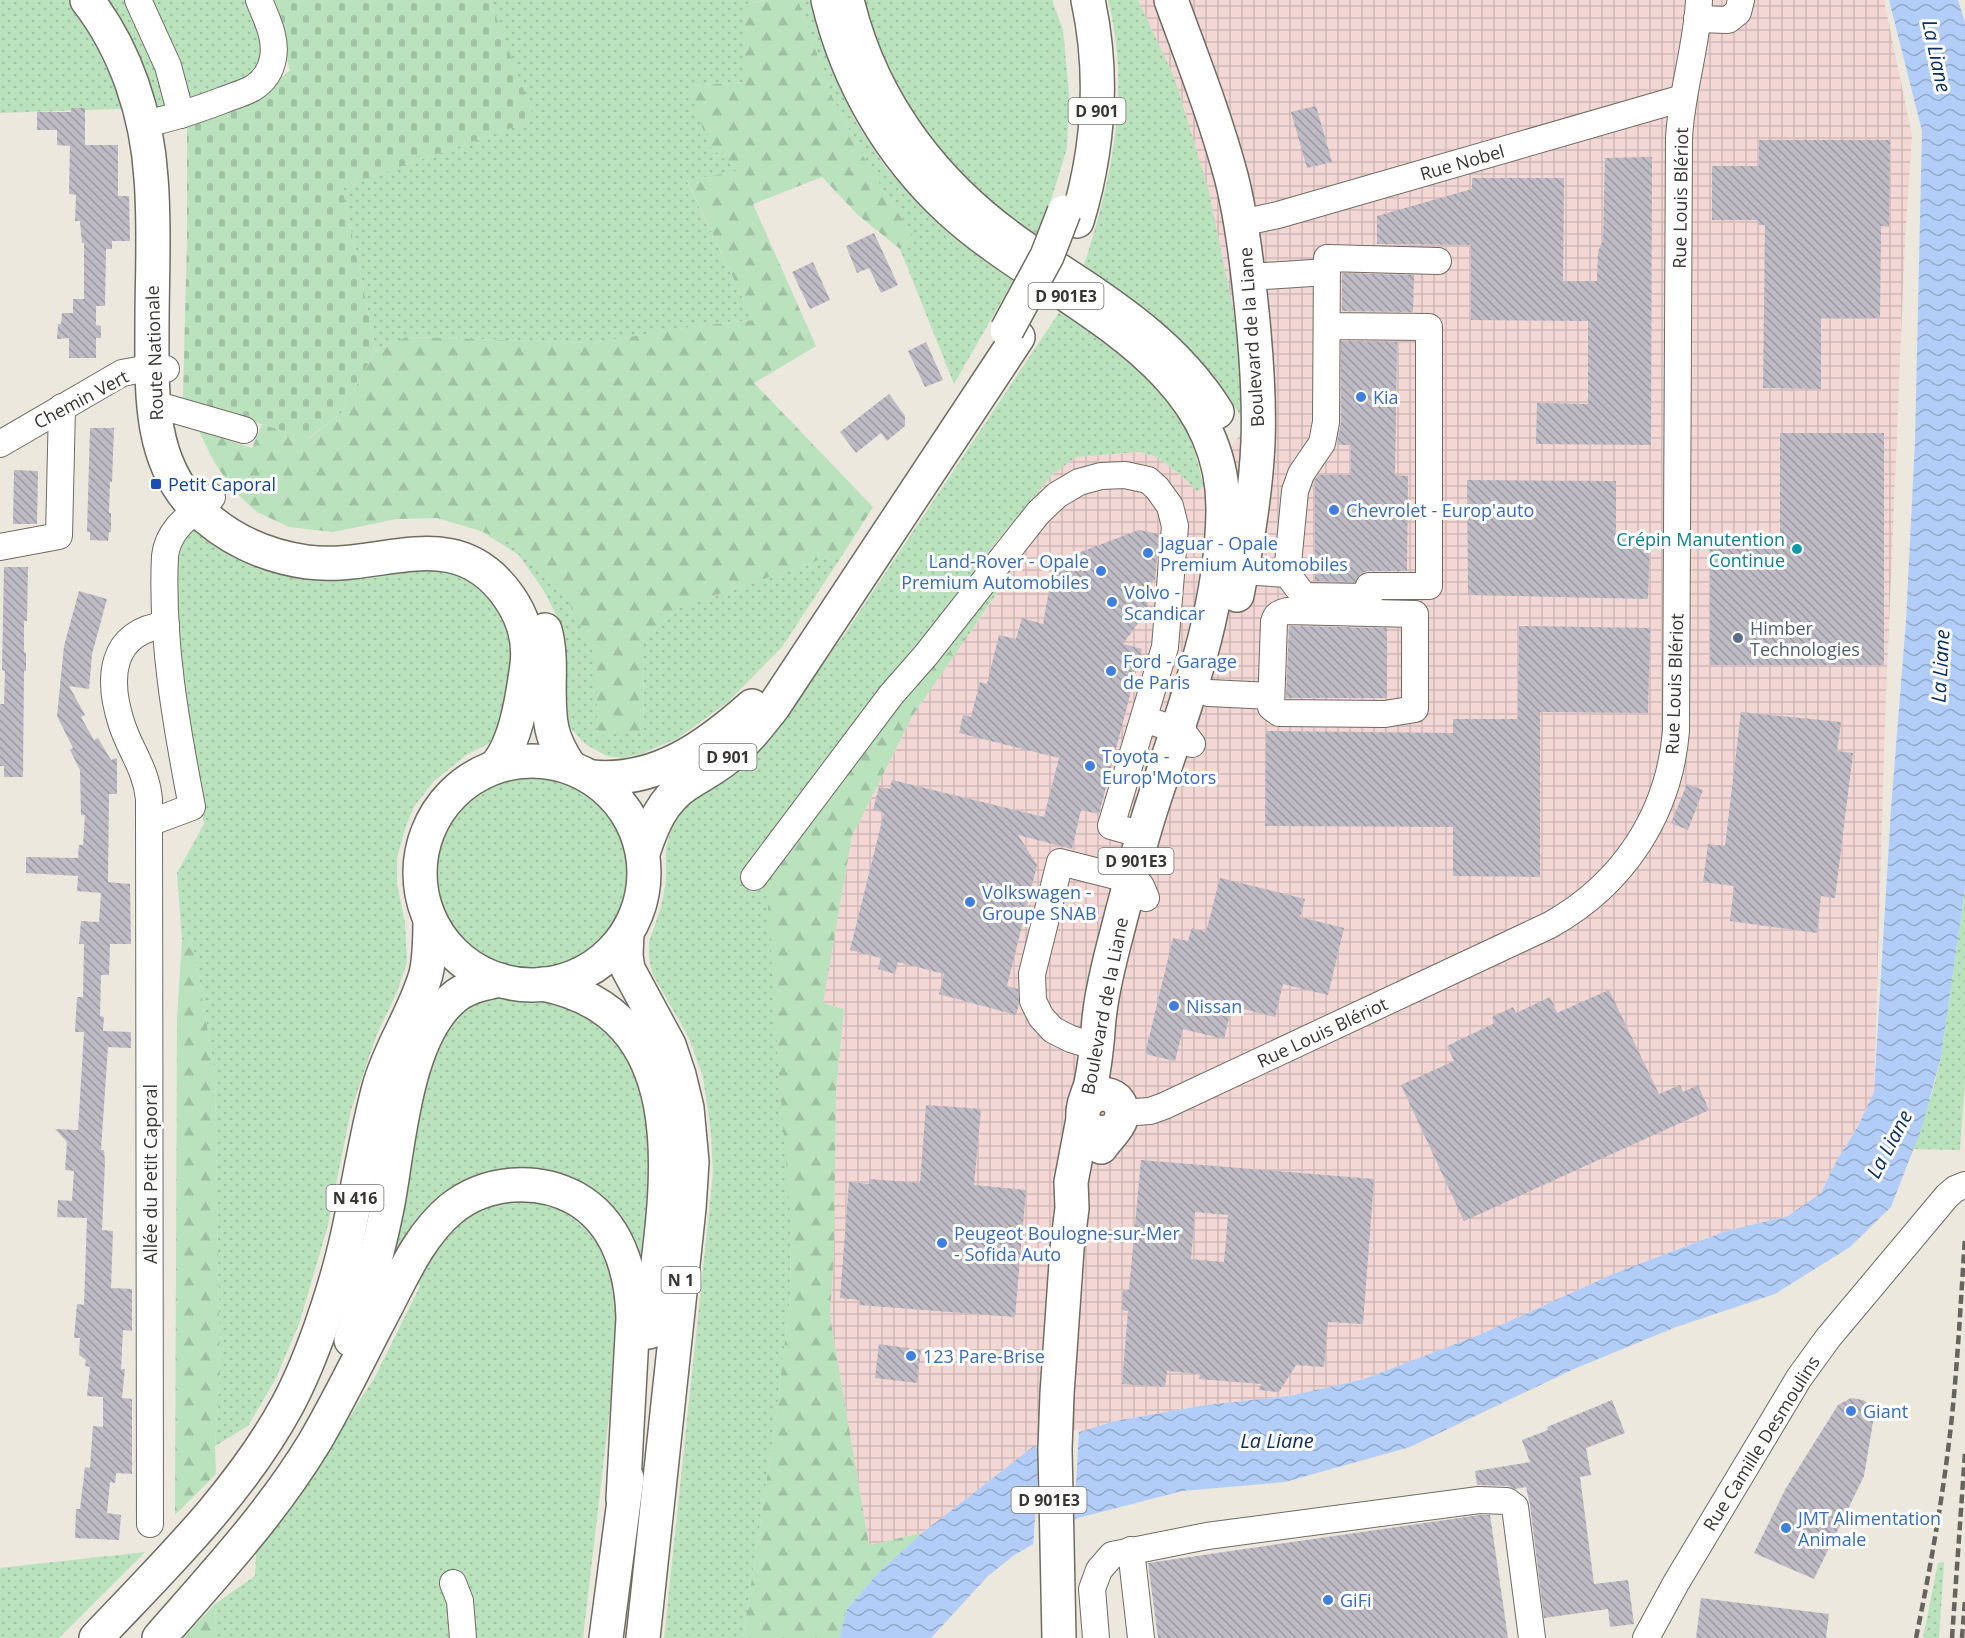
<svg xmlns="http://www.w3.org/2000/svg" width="1965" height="1638" font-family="'Open Sans',sans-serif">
<defs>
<pattern id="industrial-grid" width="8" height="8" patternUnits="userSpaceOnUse" patternTransform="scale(1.5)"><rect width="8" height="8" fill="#f2d7d5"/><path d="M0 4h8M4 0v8" fill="none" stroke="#d0b9b7"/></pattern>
<pattern id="green-dots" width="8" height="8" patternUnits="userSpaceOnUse" patternTransform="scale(1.5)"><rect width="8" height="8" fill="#b9e2bd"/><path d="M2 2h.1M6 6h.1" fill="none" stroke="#a0c2a3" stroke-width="1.8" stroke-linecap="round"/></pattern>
<pattern id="forest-firs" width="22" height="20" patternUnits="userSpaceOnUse" patternTransform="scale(1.5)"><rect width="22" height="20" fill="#b9e2bd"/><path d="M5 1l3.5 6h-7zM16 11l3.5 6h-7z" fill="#a0c2a3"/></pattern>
<pattern id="cemetery-stones" width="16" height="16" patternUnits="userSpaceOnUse" patternTransform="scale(1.5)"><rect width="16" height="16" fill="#b9e2bd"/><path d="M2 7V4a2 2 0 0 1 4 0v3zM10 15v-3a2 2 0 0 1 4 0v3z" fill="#a0c2a3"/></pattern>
<pattern id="water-waves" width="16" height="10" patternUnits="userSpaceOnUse" patternTransform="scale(1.5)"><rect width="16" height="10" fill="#b2cef8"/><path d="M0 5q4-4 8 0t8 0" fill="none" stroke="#92a8c9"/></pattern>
<pattern id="building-back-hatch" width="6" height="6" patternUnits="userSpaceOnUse" patternTransform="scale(1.5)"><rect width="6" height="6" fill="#bebbc5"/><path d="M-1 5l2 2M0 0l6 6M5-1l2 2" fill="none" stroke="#9b99a1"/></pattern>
</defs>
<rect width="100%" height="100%" fill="#ece8dd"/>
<polygon fill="url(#industrial-grid)" points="1138,0 1884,0 1912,136 1905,240 1885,721 1874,1093 1858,1125 1837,1160 1821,1193 1788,1216 1726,1231 1613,1274 1479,1335 1364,1379 1289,1396 1206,1405 1115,1421 1034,1446 922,1533 869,1545 830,1316 834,1251 836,1091 844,1009 823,1003 852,836 913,715 1012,572 987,553 1052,475 1076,457 1139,452 1157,457 1182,476 1198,492 1247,425 1235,319 1209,192 1175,79"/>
<g fill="url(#green-dots)">
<polygon points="0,0 253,0 267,37 260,75 172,107 0,113"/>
<polygon points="490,0 764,0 745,5 745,82 689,86 738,171 687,181 753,320 697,326 592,343 407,337 376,350 342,187 534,120"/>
<polygon points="798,0 809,0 856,122 886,168 947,232 1013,281 954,384 900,249 913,236 873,174 833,99"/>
<polygon points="863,0 1052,0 1063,30 1069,94 1067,148 1048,210 1036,240 973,188 931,142 899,96 878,53"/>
<path d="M1108,0H1138L1175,79L1209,192L1235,319L1247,425L1217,380L1154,315L1084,265C1112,179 1131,90 1108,0Z"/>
<path d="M1060,311C1100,338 1163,383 1185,427C1194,446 1199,465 1203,485L1198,492L1182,476L1157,457L1139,452L1076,457L1052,475L988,552L1012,571L969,634L906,691L781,862L791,1226L790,1296L776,1417L743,1638H664L713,1174L711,1133L703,1077L688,1036L652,973L649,957V942L661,907L666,881V848L674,820L690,801L722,781L752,759L792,707L846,632Z"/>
<polygon points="203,528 426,567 468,577 496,601 512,635 510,679 496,736 488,744 466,755 433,782 414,807 406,826 397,858 397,884 405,923 407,962 397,992 377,1034 351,1110 327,1229 299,1324 275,1380 248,1426 215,1446 220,1372 215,1075 200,982 191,939 182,940 177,873 204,824 179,686 175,564 182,538 192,531"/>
<polygon points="481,531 514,544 566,597 596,657 598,735 644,731 643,641 679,608 845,551 782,647 728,702 678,738 641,754 623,758 607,756 585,744 569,726 565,668 557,616 544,591 519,555"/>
<circle cx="532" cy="874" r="99"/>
<polygon points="1965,889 1965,1082 1960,1150 1913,1149 1933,1090 1941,1057"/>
<polygon points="501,996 547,998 612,1029 641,1068 650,1167 643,1259 616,1313 610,1407 583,1638 216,1638 215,1604 255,1576 256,1551 298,1499 376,1375 420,1286 388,1253 418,1096 451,1017 476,998"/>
<polygon points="145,1552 59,1638 0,1638 0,1568"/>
<polygon points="1944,1562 1939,1638 1923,1638 1938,1563"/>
</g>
<g fill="url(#forest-firs)">
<polygon points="765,0 798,0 833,99 873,174 913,236 900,249 858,215 822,177 753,204 816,346 754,383 873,507 845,551 679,608 643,641 644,731 598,736 595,657 566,597 514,544 481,531 437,518 396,519 333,532 289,527 257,512 233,490 213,460 199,431 252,448 262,424 308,439 341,413 376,350 407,337 592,343 697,326 753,320 687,180 738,171 708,145 689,86 744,82 745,5"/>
<polygon points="969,634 913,715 852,836 823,1003 844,1009 836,1091 834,1251 830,1316 869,1545 922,1533 878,1573 847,1609 839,1638 743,1638 776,1417 790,1296 791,1226 778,1063 767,890 781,862 906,691"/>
<polygon points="191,938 200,982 215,1075 220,1372 215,1446 216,1474 175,1515 177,1019 182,940"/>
<polygon points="215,1604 216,1638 183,1638"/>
</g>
<polygon fill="url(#cemetery-stones)" points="268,0 490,0 535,120 342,187 376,350 341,413 307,439 183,398 187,240 187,126 259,96 290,70"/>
<polygon fill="url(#water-waves)" points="1889,0 1958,0 1965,22 1965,889 1941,1057 1922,1127 1891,1207 1850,1247 1775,1294 1676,1327 1574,1369 1410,1447 1285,1482 1182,1491 1078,1518 1013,1556 988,1576 931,1638 839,1638 847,1609 878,1573 922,1533 1034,1446 1115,1421 1206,1405 1289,1396 1364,1379 1479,1335 1613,1274 1726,1231 1788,1216 1821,1193 1837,1160 1858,1126 1874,1092 1891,809 1906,621 1915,441 1922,131"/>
<polygon fill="#ece8dd" points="1079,1429 1074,1524 1033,1548 1040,1441"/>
<g fill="url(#building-back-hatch)" fill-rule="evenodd">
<polygon points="1316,106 1332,162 1307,168 1291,112"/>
<polygon points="71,108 85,108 85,145 118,145 118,196 129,196 130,241 112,241 112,249 106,249 105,306 96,306 96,325 101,326 101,338 96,338 96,358 69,358 69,338 57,339 58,324 61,324 62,313 73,313 73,299 84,299 84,243 82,243 80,221 75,221 76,195 69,194 70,146 57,145 57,130 37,130 37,112 71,112"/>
<polygon points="1759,140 1890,140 1889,227 1881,226 1880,318 1821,318 1821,389 1763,388 1765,225 1758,225 1758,220 1712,220 1712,166 1759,166"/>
<polygon points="1652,157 1651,445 1536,444 1537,403 1588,404 1588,321 1471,320 1471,245 1377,244 1377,216 1472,189 1472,178 1564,178 1563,281 1597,281 1598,252 1603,240 1605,158"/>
<polygon points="874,233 898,285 881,293 869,268 857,273 846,246"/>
<polygon points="813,262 830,300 810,309 792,272"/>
<polygon points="1342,273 1414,275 1413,312 1342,311"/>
<polygon points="1341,341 1397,342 1395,475 1408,476 1407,571 1368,571 1361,573 1355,582 1315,581 1315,479 1319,475 1351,475 1351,445 1337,445 1341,422"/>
<polygon points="926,342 943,380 925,387 908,351"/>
<polygon points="889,394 905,416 905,426 887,441 881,433 856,453 840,432"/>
<polygon points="90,428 114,428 112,482 110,482 109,513 111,513 111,532 109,532 108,541 90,540 90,532 87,532"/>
<polygon points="1780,433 1884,433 1884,665 1710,665 1710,549 1780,549"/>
<polygon points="14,470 38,471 37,524 13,524"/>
<polygon points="1467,480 1616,481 1616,539 1650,540 1648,599 1468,595"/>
<polygon points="1139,530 1159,534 1155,580 1152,581 1146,612 1123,644 1142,649 1099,814 1081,810 1072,849 1018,835 1037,865 1007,986 1018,989 1019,1004 1016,1015 939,994 944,974 898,962 895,974 878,969 881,958 850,950 884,813 873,810 879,787 890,789 892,780 1044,817 1059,758 959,733 963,715 971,717 980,682 987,684 999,635 1016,639 1022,618 1043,624 1054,562"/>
<polygon points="4,567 28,567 27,621 24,621 24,652 26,653 26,671 24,671 23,777 4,777 4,766 0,766 0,704 4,704 5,671 2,670"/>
<polygon points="79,591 107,599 92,654 89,689 69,686 85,715 81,717 94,740 98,738 111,760 117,758 117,794 109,794 108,882 130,884 131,944 110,944 109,975 101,975 100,1016 104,1017 103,1031 131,1032 131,1048 108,1047 101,1150 104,1150 105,1162 102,1230 113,1231 111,1288 132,1289 132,1331 123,1330 121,1369 125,1369 122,1398 132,1399 132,1474 116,1473 115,1483 110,1482 107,1513 121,1515 119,1540 75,1538 76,1509 80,1509 85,1467 90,1468 93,1426 103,1427 103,1397 87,1396 90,1367 85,1366 86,1360 79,1355 80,1338 74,1338 77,1304 84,1305 87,1218 57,1217 58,1200 72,1201 74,1171 65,1170 67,1142 55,1129 78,1130 84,1032 75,1032 77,997 83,997 84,944 79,944 81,921 99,922 101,893 77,891 78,876 26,873 26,857 78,858 79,845 83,845 85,815 81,815 80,770 70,750 73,748 57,716 64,646"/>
<polygon points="1289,626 1387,628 1387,698 1286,698"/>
<polygon points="1519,626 1650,628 1648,713 1540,712 1540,877 1453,876 1453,827 1265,826 1266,731 1453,733 1453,719 1518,719"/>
<polygon points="1741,712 1841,722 1837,751 1853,753 1835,898 1821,896 1817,933 1730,921 1734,886 1703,882 1708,844 1725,846"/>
<polygon points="1687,784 1703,790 1688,830 1671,823"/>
<polygon points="1220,878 1305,899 1300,917 1344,928 1328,995 1283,984 1275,1017 1232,1006 1224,1039 1183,1029 1175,1061 1145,1054 1173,938 1188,941 1192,928 1206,932"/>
<polygon points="1609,990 1659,1094 1680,1085 1683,1092 1698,1085 1709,1110 1464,1221 1401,1085 1454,1061 1447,1046 1495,1023 1492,1017 1513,1007 1516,1013 1550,997 1557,1013"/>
<polygon points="926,1105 981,1109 974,1185 1026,1190 1015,1317 859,1305 860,1300 840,1298 849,1182 869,1184 869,1179 920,1183"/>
<path d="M1141,1160L1374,1179L1363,1324L1328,1322L1324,1367L1296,1365L1279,1392L1258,1390L1262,1384L1199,1379L1200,1374L1167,1371L1165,1387L1122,1384L1128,1311L1122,1310L1123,1290H1129ZM1195,1212L1228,1215L1224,1262L1191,1259Z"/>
<polygon points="879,1344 921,1350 917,1383 875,1378"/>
<polygon points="1851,1398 1863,1400 1869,1404 1874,1416 1864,1476 1814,1579 1754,1553 1786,1488 1838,1405"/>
<polygon points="1612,1400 1625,1433 1586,1448 1591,1475 1580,1477 1594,1584 1628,1580 1634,1624 1610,1627 1608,1609 1544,1618 1530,1505 1526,1487 1515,1489 1508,1486 1477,1485 1475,1471 1530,1462 1522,1440 1548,1430 1547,1427"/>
<polygon points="1480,1515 1490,1515 1508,1638 1158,1638 1148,1563"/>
<polygon points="1701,1598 1829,1614 1826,1638 1696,1638"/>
</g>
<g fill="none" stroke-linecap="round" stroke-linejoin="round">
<defs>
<g id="minor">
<polyline points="138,0 168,66 181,115"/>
<polyline points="1697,19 1728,20 1738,12 1741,0"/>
<path d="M143,124C171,119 197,110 223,100C233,96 244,93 253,88C264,81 271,70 273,58C277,38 266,18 259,0"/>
<polyline points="1241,223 1278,215 1683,98"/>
<polyline points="1249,277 1327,272"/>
<polyline points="1327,326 1429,327 1429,586 1369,586 1369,597 1304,596 1287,574 1295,491 1301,474 1322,443 1326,422 1327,258 1438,261"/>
<polyline points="168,408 244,430"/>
<polyline points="0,444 122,373 138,370 166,369"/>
<polyline points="0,547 59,536 62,407"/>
<polyline points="1241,571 1287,574"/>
<path d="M1287,611L1415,614V709L1385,714L1279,713L1271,707L1274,622C1276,614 1280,613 1287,611Z"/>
<polyline points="1209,693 1271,696"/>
<polyline points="1144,719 1183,732 1192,744"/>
<path d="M149,823L192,807C176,724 161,641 165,556C168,528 192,514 212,497"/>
<polyline points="754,877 891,695 926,655 1038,513 1057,495 1079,482 1101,476 1125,475 1148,480 1157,488 1170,506 1175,526 1165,647 1111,826 1143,835"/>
<polyline points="1097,1047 1071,1039 1053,1030 1041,1017 1033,1001 1032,974 1060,862 1131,880 1141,886 1146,898"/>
<path d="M1122,1113L1150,1111L1164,1106L1550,925C1623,884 1669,815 1676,731L1679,139C1681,92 1697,47 1699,0"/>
<path d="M150,1524L149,799C146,769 131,752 122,725C107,680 109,631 166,625"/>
<polyline points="1131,1550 1141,1638"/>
<polyline points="453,1583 460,1601 463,1638"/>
<polyline points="1096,1638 1092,1589 1099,1570 1112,1555 1207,1536 1479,1500 1507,1501 1515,1507 1532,1638"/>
<polyline points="1646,1638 1676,1583 1799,1378 1828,1338 1947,1196 1955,1189 1965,1185"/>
</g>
<g id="major">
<path d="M87,0C126,50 147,115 151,178C155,227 152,277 152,326C152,389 148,459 195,507C225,538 265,556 307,562C381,572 455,519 509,597C525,620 531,645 526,672C522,701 515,745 495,767"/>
<path d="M828,0C847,81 890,155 951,211C1048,300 1225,355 1223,511C1222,612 1184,708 1153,803C1141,839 1132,876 1122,913C1114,945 1104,978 1100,1011C1098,1024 1098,1038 1096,1051C1095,1062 1093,1073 1091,1084C1088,1094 1082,1106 1083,1116C1085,1133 1101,1135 1114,1130"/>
<path d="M1171,0C1192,58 1215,116 1231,176C1240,211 1245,248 1249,284C1255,336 1260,389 1258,442C1256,493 1247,545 1237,595"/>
<path d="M545,630C554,662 545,696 552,729C555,743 562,755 570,767"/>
<path d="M1085,1105C1097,1084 1128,1096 1121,1119C1118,1129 1107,1138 1101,1147"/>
<polyline points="1059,1638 1055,1449 1057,1394 1067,1249 1072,1208 1071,1182 1083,1119"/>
</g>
<g id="highway">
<path d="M847,0C872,106 939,191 1029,251C1098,296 1172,339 1217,412"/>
<path d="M1077,221C1099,148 1104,74 1088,0"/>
<circle cx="532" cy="873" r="112"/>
<path d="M592,777C656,783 706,747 752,706"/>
<path d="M643,853C652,826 662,800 687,784C701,775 715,768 727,758C745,743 760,724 774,706L1018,337"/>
<polyline points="627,933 626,955 628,969 669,1045 679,1075 687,1108 692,1162 689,1208 643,1638"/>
<path d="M543,984C709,1017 663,1212 649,1332"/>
<path d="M351,1340C366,1295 379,1250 388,1203C399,1145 405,1034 457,995C470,986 485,983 500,980"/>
<path d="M96,1638C165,1565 240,1493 288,1404C307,1368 321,1329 333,1290C354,1224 361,1154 379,1087C390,1047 415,1013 426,974C430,956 430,938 430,920"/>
<path d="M159,1638C213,1576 271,1514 314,1443C340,1399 362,1352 386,1307C404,1272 421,1234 451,1209C486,1181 536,1177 575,1198C618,1222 632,1272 633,1318L623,1499"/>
<polyline points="606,1638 627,1478"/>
</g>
</defs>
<use href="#minor" stroke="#706c63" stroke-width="28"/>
<use href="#major" stroke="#706c63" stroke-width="36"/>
<use href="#highway" stroke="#706c63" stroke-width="36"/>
<use href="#minor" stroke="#fff" stroke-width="26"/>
<use href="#major" stroke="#fff" stroke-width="33"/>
<use href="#highway" stroke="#fff" stroke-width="33"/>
<g stroke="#66645e" stroke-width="4.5" stroke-dasharray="9 4.5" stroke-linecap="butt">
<path d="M1916,1638C1931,1565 1944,1491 1952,1416C1958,1357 1961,1297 1965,1238"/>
<polyline points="1952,1638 1965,1453"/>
<polyline points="1962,1638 1965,1600"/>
</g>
<defs>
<polyline id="highway-bridge" points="1007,330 1047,256 1064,212"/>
</defs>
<use href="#highway-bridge" stroke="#706c63" stroke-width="36" stroke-linecap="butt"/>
<use href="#highway-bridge" stroke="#fff" stroke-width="33"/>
</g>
<g fill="#3f7fe0" stroke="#fff" stroke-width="2">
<circle cx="1361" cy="397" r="6"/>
<circle cx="1334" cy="510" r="6"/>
<circle cx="1148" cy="553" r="6"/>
<circle cx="1101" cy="571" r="6"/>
<circle cx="1112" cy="602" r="6"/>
<circle cx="1111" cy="671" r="6"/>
<circle cx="1090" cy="766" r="6"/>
<circle cx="970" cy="902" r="6"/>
<circle cx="1174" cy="1006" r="6"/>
<circle cx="942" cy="1243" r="6"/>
<circle cx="911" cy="1356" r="6"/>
<circle cx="1851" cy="1411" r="6"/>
<circle cx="1786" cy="1528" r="6"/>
<circle cx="1328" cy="1600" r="6"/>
</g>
<rect fill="#1a4fb4" stroke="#fff" stroke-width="2" x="150" y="478" width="12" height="12" rx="3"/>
<circle fill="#0f9aa8" stroke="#fff" stroke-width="2" cx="1797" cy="549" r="6"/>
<circle fill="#5c6f8a" stroke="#fff" stroke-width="2" cx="1738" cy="638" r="6"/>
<g text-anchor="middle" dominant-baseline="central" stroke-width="6" stroke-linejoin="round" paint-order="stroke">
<g fill="#fff" stroke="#747270" stroke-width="1.5">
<rect x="1068.5" y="98" width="57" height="26" rx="4.5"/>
<rect x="1028.5" y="283" width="75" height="26" rx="4.5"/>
<rect x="699.5" y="744" width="57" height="26" rx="4.5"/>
<rect x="1098.5" y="848" width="75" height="26" rx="4.5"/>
<rect x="326.5" y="1185" width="57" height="26" rx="4.5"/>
<rect x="661.5" y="1267" width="39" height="26" rx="4.5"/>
<rect x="1011.5" y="1487" width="75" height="26" rx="4.5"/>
</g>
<g font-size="16" font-weight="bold" fill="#383632">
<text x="1097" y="111">D 901</text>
<text x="1066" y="296">D 901E3</text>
<text x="728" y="757">D 901</text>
<text x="1136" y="861">D 901E3</text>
<text x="355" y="1198">N 416</text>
<text x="681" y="1280">N 1</text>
<text x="1049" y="1500">D 901E3</text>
</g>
<g font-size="18" fill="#383632" stroke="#fff">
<text transform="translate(1462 162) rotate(-16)">Rue Nobel</text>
<text transform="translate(1680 198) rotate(-89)">Rue Louis Blériot</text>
<text transform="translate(1251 337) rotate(-94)">Boulevard de la Liane</text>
<text transform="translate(154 353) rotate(-92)">Route Nationale</text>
<text transform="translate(81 399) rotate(-28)">Chemin Vert</text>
<text transform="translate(1674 684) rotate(-88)">Rue Louis Blériot</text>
<text transform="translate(1104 1006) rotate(-79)">Boulevard de la Liane</text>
<text transform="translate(1322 1032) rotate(-25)">Rue Louis Blériot</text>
<text transform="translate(150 1174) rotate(-90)">Allée du Petit Caporal</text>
<text transform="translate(1761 1443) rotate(-58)">Rue Camille Desmoulins</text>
</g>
<g font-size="18" fill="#366cbe" stroke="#fff" text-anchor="start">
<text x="1373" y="397">Kia</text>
<text x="1346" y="510">Chevrolet - Europ'auto</text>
<text x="1160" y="543">Jaguar - Opale<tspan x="1160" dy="21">Premium Automobiles</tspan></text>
<text x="1089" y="561" text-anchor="end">Land-Rover - Opale<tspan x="1089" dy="21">Premium Automobiles</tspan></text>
<text x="1124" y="592">Volvo -<tspan x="1124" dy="21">Scandicar</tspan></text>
<text x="1123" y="661">Ford - Garage<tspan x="1123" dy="21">de Paris</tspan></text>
<text x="1102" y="756">Toyota -<tspan x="1102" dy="21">Europ'Motors</tspan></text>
<text x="982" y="892">Volkswagen -<tspan x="982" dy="21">Groupe SNAB</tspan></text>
<text x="1186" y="1006">Nissan</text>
<text x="954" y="1233">Peugeot Boulogne-sur-Mer<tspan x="954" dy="21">- Sofida Auto</tspan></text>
<text x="923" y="1356">123 Pare-Brise</text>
<text x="1863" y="1411">Giant</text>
<text x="1798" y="1518">JMT Alimentation<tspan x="1798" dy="21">Animale</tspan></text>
<text x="1340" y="1600">GiFi</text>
</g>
<g font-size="18" fill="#164399" stroke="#fff" text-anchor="start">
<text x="168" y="484">Petit Caporal</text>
</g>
<g font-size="18" fill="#0d838f" stroke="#fff" text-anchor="end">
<text x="1785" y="539">Crépin Manutention<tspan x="1785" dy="21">Continue</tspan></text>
</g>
<g font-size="18" fill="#4e5e75" stroke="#fff" text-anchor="start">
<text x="1750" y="628">Himber<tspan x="1750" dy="21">Technologies</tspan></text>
</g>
<g font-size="20" font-style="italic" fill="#0d3061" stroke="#fff">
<text transform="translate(1937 56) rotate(78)">La Liane</text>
<text transform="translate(1940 666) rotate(-87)">La Liane</text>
<text transform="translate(1889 1144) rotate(-62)">La Liane</text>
<text x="1277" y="1440">La Liane</text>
</g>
</g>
</svg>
